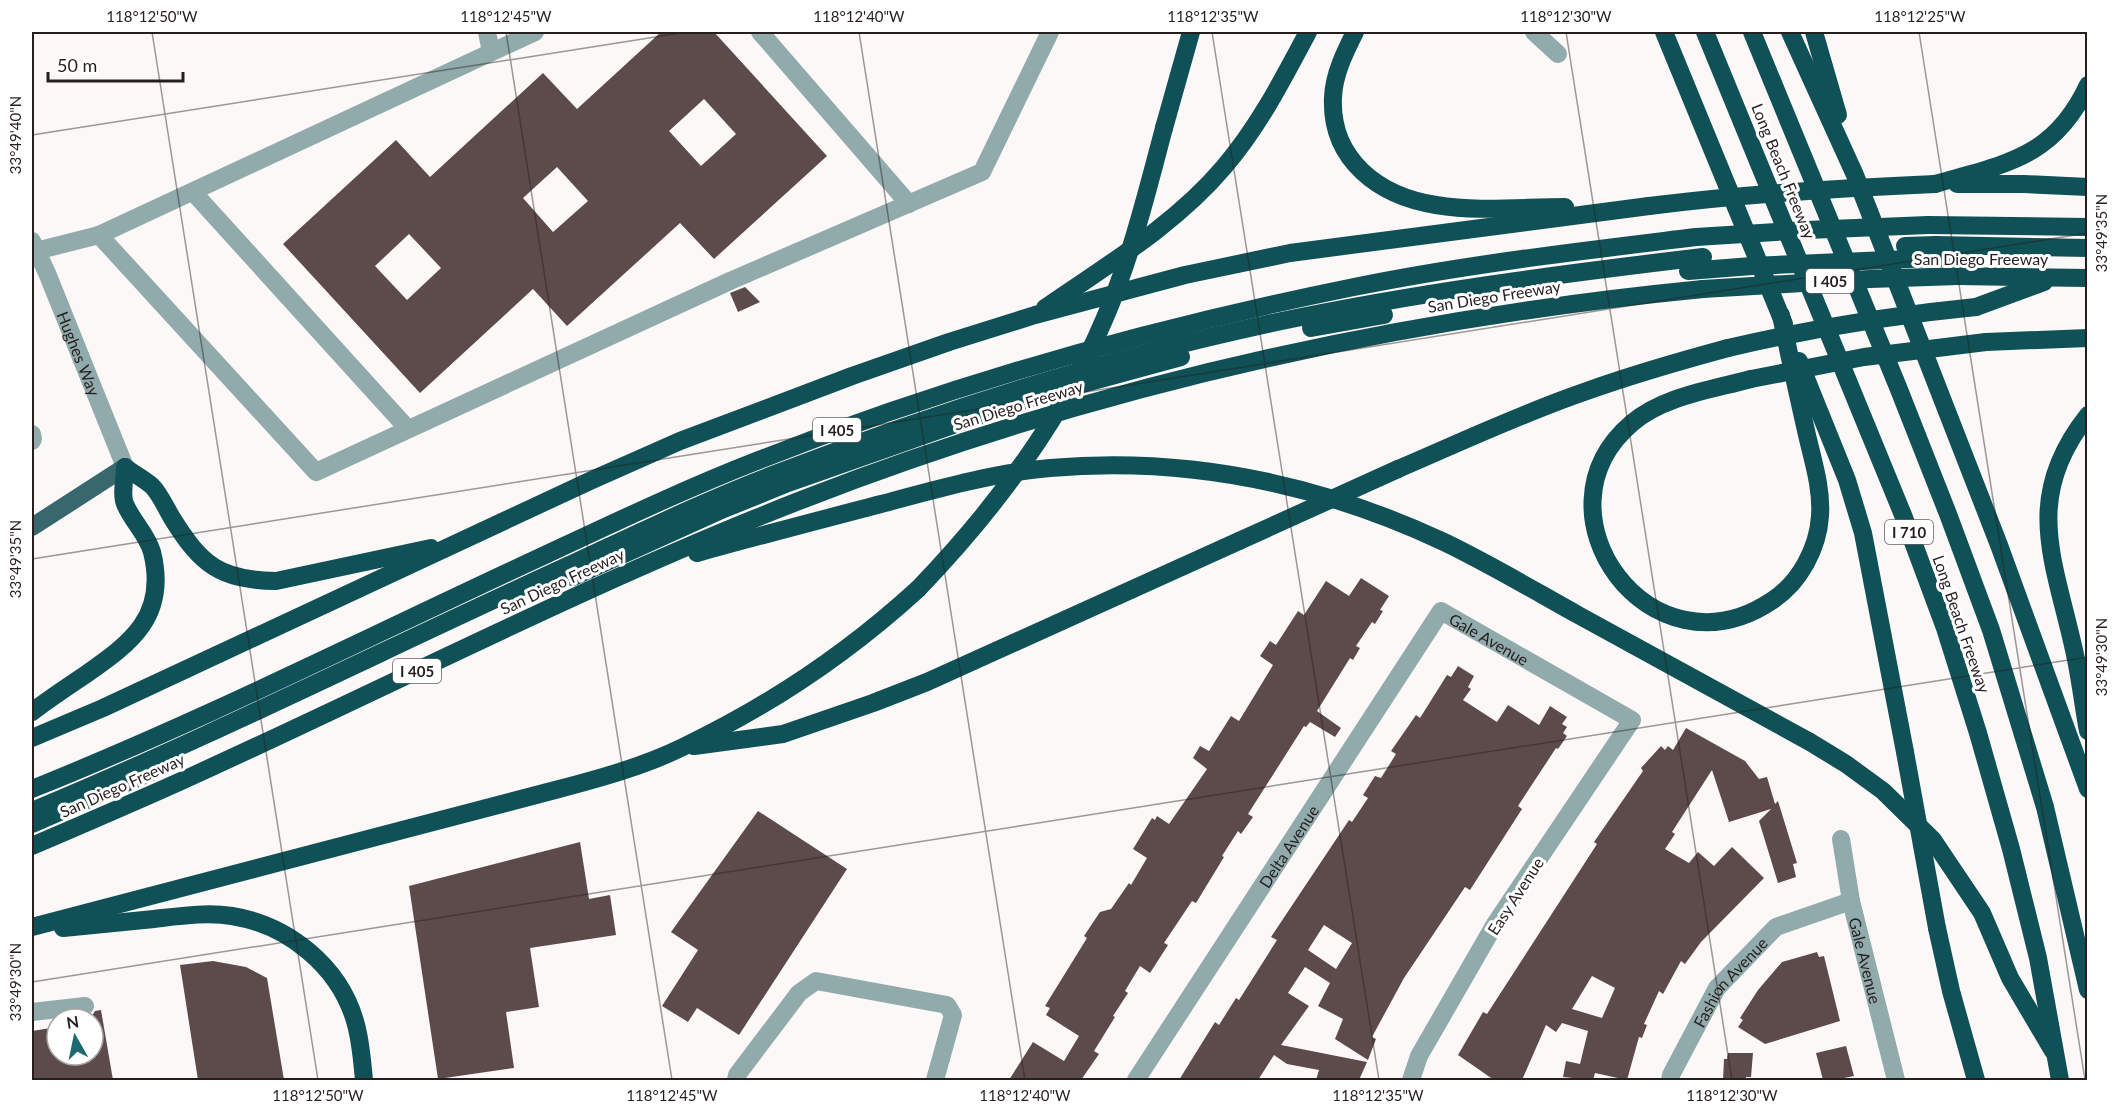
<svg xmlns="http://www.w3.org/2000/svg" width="2119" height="1112" font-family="Lato,sans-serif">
<rect width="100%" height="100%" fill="#fdf8f8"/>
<g fill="#5d4b4c" fill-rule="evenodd">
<path d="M661,32H714L827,156L714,259L680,223L567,326L533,289L420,393L283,244L396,140L430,177L543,73L577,109ZM704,99L736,134L701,166L669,131ZM557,167L588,201L553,232L523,198ZM409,234L441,268L407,300L375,266Z"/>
<polygon points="745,287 760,302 738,312 730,293"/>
<polygon points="1361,578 1389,596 1380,610 1383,611 1375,624 1372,622 1356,646 1360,648 1353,660 1350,658 1317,711 1341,728 1335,737 1310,722 1306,727 1304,726 1248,814 1253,817 1241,834 1238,831 1222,856 1224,857 1196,903 1192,901 1164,943 1168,945 1150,973 1140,966 1125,991 1128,993 1113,1016 1115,1017 1094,1051 1099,1054 1081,1080 1009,1080 1033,1042 1064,1061 1079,1036 1046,1015 1050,1008 1045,1006 1087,938 1084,936 1100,912 1111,909 1129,883 1131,885 1147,858 1133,849 1152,818 1155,820 1157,816 1169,824 1207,769 1193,758 1200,746 1209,751 1231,716 1239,721 1273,665 1260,656 1270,641 1276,645 1298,611 1304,615 1326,581 1349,596"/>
<path d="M1458,666L1474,676L1468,687L1471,689L1463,700L1497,722L1508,705L1539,725L1550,706L1567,717L1562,724L1567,727L1563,733L1567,736L1558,749L1556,748L1518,806L1522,809L1470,890L1465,887L1404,978L1372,1037L1376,1039L1368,1060L1335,1039L1343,1019L1318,1006L1330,983L1305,967L1288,993L1309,1006L1281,1045L1367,1062L1359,1080H1316L1319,1070L1287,1064L1274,1055L1258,1080H1179L1215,1022L1219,1025L1236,998L1239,1000L1277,940L1271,937L1349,820L1352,822L1368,798L1363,795L1375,776L1381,778L1396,754L1391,751L1416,715L1420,718L1447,675L1451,677ZM1324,925L1352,943L1336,969L1308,950Z"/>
<path d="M1686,728L1745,761L1759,779L1767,777L1775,804L1778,801L1797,863L1793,864L1796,877L1778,883L1759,821L1771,809L1729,822L1712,770L1672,832L1675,834L1665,849L1689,863L1698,852L1714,866L1732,847L1764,878L1701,942L1685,964L1681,961L1663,994L1659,991L1644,1024L1647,1025L1642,1038L1639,1037L1627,1080L1595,1073L1593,1080L1563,1077L1566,1061L1580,1064L1588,1031L1562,1023L1556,1032L1546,1025L1522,1080H1494L1458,1055L1483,1012L1487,1014L1597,844L1594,842L1643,771L1641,768L1661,746L1665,750L1668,746L1673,750ZM1592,976L1615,988L1602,1018L1572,1009Z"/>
<polygon points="758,811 847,869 739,1035 697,1008 688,1022 662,1006 698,950 671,932"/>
<polygon points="580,842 589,899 610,895 616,935 530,948 539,1007 506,1012 514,1068 438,1079 409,886"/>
<polygon points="1817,952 1819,957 1824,956 1840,1021 1765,1044 1738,1027 1743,1020 1740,1018 1758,990 1782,962"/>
<polygon points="213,961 246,967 267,978 284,1080 198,1080 180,965"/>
<polygon points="101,1010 113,1080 32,1080 32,1031 57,1027 57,1055 93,1055 93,1014 95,1011"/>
<polygon points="1846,1046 1854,1076 1834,1080 1823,1080 1816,1053"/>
<polygon points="1728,1053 1753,1053 1751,1077 1746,1077 1746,1080 1723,1080 1724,1059 1727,1059"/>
</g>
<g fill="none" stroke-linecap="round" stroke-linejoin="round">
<g stroke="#91aaac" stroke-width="18">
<polyline points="487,32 491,52"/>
<polyline points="760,32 909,204"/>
<polyline points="1534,32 1558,54"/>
<polyline points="193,192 408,429"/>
<polyline points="99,235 316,472 730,281 982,172 1050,32"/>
<path id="s1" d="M32,241L47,273L125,467"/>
<polyline points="32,252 99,235 535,32"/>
<polyline points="32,434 33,439 32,441"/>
<path id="s2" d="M1841,839L1851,901L1896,1080"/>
<polyline points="32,1012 85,1006"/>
<polyline points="736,1080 737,1075 799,993 816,981 947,1005 953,1015 935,1080"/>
<path id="s3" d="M1136,1080L1441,611L1632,720L1495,924L1419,1056L1411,1080"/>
<path id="s4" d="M1670,1080L1671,1075L1717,988L1776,927L1851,901"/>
</g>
<polyline stroke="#38686d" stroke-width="18" points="32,527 125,467"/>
<g stroke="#0f5156" stroke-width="18">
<path d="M1355,32C1345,52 1334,74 1333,97C1330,160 1379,196 1436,205C1478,212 1523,207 1565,207"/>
<polyline points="1664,32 1784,324"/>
<polyline points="1705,32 1903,515 1945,628 1978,733 2011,849 2038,958 2060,1080"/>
<polyline points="1752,32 1898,387 1948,514 1991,630 2045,807 2088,990"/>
<polyline points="1790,32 1855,175 1999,545 2088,789"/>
<polyline points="1814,32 1838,115"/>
<polyline points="1164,128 1191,32"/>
<path d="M1935,184C2005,164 2054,158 2088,85"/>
<polyline points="1957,184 2024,184 2088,187"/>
<polyline points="1928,225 2088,227"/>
<polyline points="1936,245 2088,248"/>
<polyline points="1958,276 2088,278"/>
<polyline points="1976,307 2044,282"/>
<path d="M1045,308C1107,265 1175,225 1224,167C1259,126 1283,79 1308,32"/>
<polyline points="1311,328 1384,315"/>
<polyline points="1986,342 2088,338"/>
<polyline points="1799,361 1847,480 1863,533 1905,752"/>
<path d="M1751,379C1711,390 1664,396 1632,423C1527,512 1651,683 1773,600C1800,582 1818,548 1820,516C1822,489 1813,461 1807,435C1798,395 1789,355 1781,315"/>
<path d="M2088,415C2022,498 2054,559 2074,650C2080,676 2083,704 2088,731"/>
<path d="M125,467C134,474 144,479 152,486C160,494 166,508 172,518C201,565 220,580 276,581L431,548"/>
<path d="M1398,469C1459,443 1520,414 1584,392C1631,375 1680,361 1728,348"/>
<path d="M697,553C758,536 820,520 881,504C937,489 993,473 1050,468C1189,456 1318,483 1444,542C1490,564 1535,591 1580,616C1656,658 1733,700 1810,742L1846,764L1883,791L1933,840L1982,913L2010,978L2053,1051"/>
<polyline points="573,577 719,511 788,483 1027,399 1181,357"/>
<path d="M32,712C49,699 67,687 85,675C131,643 168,616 152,552C147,534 132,521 125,504C121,495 125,478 125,467"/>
<polyline points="32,738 103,708 592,480 680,441 852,376 949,342 1035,315 1185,275 1290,253 1649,206"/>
<polyline points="694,746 783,734 873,703 927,682 1239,541"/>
<path d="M32,789C202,721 366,638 532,561C607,526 682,490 759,460C951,384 1151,328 1354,287C1467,264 1582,251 1696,237"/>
<path d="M32,811C215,735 393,645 574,563C641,532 709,499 778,473C939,411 1104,359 1272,323C1414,293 1559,274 1703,257"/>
<polyline points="32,824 151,772"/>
<path d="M32,846C81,825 130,804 179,782C387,688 590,582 804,499C1092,387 1395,319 1703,289"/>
<path d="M32,927C165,892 299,857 433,822C475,811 517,800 559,789C601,778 644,766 683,747C769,706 848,653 918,589"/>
<path d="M63,928C93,925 124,922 154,919C180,916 207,912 232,916C288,925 339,966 355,1021C361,1041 362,1061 364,1080"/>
<polyline points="1937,928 1951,991 1976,1080"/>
</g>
<g stroke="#0f5156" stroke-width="18">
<path d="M1649,206C1744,194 1839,188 1935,184"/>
<polyline points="1696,237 1807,230 1928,225"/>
<polyline points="1905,246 1936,245"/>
<polyline points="1688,271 1752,266 1956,257"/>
<polyline points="1703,289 1870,279 1958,276"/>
<path d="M1728,348C1810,329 1892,315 1976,307"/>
<polyline points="1751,379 1864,357 1986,342"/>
<polyline points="1239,541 1398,469"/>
<path d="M918,589C994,510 1061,421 1104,320C1131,258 1147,192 1164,128"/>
<polyline points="1905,752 1937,928"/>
</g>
</g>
<path fill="none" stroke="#261e1f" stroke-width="1.5" stroke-opacity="0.45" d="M152,32L318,1080M506,32L672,1080M859,32L1025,1080M1212,32L1379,1080M1566,32L1732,1080M1919,32L2085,1080M32,135L687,32M32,559L2088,233M32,982L2088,657M2085,1080H2088"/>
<g text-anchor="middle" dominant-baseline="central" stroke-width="6" stroke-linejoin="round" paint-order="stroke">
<g fill="#fff" stroke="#676262" stroke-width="1.5">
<rect x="1806" y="269" width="48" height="24" rx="4.5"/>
<rect x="813" y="418" width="48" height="24" rx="4.5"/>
<rect x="1885" y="520" width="48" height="24" rx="4.5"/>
<rect x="393" y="659" width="48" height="24" rx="4.5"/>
</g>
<g font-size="15" font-weight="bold" fill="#261e1f">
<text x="1830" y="281">I 405</text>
<text x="837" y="430">I 405</text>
<text x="1909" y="532">I 710</text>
<text x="417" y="671">I 405</text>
</g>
<g font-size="16" fill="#261e1f" stroke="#fff">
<text transform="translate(1784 171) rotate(68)">Long Beach Freeway</text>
<text x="1981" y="258">San Diego Freeway</text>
<text transform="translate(1494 296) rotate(-9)">San Diego Freeway</text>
<text stroke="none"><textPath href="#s1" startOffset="122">Hughes Way</textPath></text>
<text transform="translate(1018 405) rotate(-17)">San Diego Freeway</text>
<text transform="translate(562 581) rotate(-25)">San Diego Freeway</text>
<text transform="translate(1962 624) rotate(71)">Long Beach Freeway</text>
<text stroke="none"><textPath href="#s3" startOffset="615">Gale Avenue</textPath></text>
<text transform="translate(122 785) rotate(-24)">San Diego Freeway</text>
<text stroke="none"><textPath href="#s3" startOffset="279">Delta Avenue</textPath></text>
<text transform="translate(1515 896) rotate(-57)">Easy Avenue</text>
<text stroke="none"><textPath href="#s2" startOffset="124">Gale Avenue</textPath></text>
<text stroke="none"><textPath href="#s4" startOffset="116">Fashion Avenue</textPath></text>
</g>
</g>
<rect width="2119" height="1112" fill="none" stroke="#ffffff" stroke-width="66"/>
<g transform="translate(75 1037) rotate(351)"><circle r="28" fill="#ffffff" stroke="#a8a5a5" stroke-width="1.5"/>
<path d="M0-4.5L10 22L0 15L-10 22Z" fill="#1d6970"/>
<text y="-9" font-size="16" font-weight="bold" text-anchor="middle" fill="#261e1f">N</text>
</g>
<path d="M48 72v9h135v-9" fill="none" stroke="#261e1f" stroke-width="3"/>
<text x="57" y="72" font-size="18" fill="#261e1f" stroke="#ffffff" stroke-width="4.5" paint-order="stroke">50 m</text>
<rect x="33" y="33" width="2053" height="1046" fill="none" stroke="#261e1f" stroke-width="2"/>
<g font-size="15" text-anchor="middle" fill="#261e1f">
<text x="152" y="22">118°12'50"W</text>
<text x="506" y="22">118°12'45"W</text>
<text x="859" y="22">118°12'40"W</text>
<text x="1213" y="22">118°12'35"W</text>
<text x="1566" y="22">118°12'30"W</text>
<text x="1920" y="22">118°12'25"W</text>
<text transform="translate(16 135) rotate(-90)" y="5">33°49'40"N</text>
<text transform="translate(2102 233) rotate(-90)" y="5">33°49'35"N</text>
<text transform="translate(16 559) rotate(-90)" y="5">33°49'35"N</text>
<text transform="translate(2102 657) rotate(-90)" y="5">33°49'30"N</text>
<text transform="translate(16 982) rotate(-90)" y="5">33°49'30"N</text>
<text x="318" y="1101">118°12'50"W</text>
<text x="672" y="1101">118°12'45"W</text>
<text x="1025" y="1101">118°12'40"W</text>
<text x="1378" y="1101">118°12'35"W</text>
<text x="1732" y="1101">118°12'30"W</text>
</g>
</svg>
